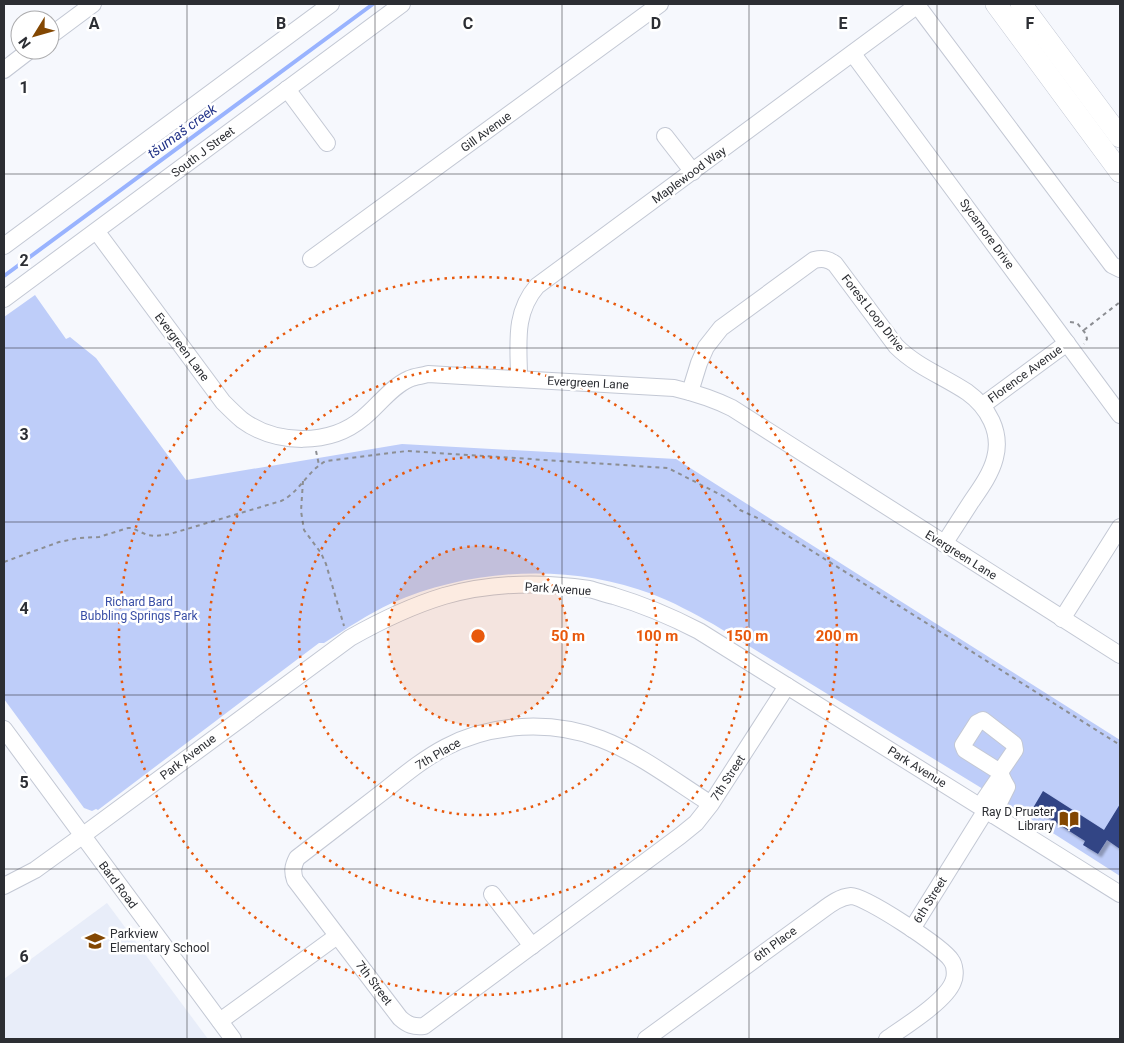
<svg xmlns="http://www.w3.org/2000/svg" width="1124" height="1043" font-family="Roboto,sans-serif">
<defs>
<filter id="shadow"><feDropShadow dx="3.5" dy="3.5" stdDeviation="1" flood-color="#0004"/></filter>
</defs>
<rect width="100%" height="100%" fill="#f6f8fd"/>
<polygon fill="#e8edf9" points="107,903 208,1039 4,1039 4,979"/>
<path fill="#becdf9" d="M35,295L66,339L70,337L96,358L186,480L402,444L676,459L1120,740V876L1001,800L713,624C693,613 673,602 652,594C570,563 472,568 392,603C368,614 346,629 324,643H319L98,810L96,809L92,811L84,808L4,699V317Z"/>
<g fill="none" stroke-linecap="round" stroke-linejoin="round">
<polyline stroke="#99b3fe" stroke-width="4" points="4,276 373,4"/>
</g>
<polygon fill="#314485" filter="url(#shadow)" points="1043,791 1104,830 1120,804 1120,849 1107,840 1098,854 1083,845 1085,841 1033,808"/>
<g fill="none" stroke-linecap="round" stroke-linejoin="round">
<defs>
<g id="minor">
<polyline points="917,5 1112,265 1120,269"/>
<polyline points="50,36 93,4"/>
<polyline points="853,54 1120,415"/>
<polyline points="4,70 30,50"/>
<polyline points="287,89 327,143"/>
<polyline points="665,136 693,172"/>
<path d="M97,232L223,402C229,408 235,414 242,420C276,445 330,446 363,418C378,406 391,387 409,379C415,376 422,376 428,374L674,388C695,393 714,399 732,408L1120,655"/>
<polyline points="4,246 331,4"/>
<polyline points="311,259 660,4"/>
<polyline points="4,299 402,4"/>
<path d="M519,379C519,345 513,314 537,286L919,4"/>
<path d="M690,392L699,363L706,347L721,328L814,260C823,258 828,259 835,264L896,346C917,367 943,376 967,392C988,407 1002,432 995,458C991,474 980,489 971,502C962,516 953,530 944,544"/>
<polyline points="983,405 1067,343"/>
<polyline points="1062,619 1120,527"/>
<polyline points="4,729 233,1039"/>
<polyline points="1000,772 1015,750 1014,744 983,720 977,723 963,745 965,750 1000,772 1003,780"/>
<path d="M711,804C676,782 640,754 601,739C552,720 492,723 446,747C423,759 404,775 384,791C355,813 326,836 297,858C293,866 292,871 295,880L400,1018C408,1025 413,1027 424,1026L680,836L696,823L711,804L787,686"/>
<polyline points="980,806 997,781 1003,780 1007,787 993,815"/>
<path d="M4,886L35,870L82,836L350,638C380,621 411,606 444,596C490,583 542,582 589,589C597,591 606,594 614,596C644,605 672,617 699,631L1120,894"/>
<polyline points="492,894 532,946"/>
<polyline points="912,929 986,810"/>
<polyline points="220,1021 337,936"/>
<path d="M646,1039L817,914C827,907 838,897 851,896C865,896 943,947 951,960C955,965 956,976 953,982C946,1001 904,1027 887,1039"/>
</g>
<g id="major">
<polyline points="996,4 1120,172"/>
<polyline points="1021,4 1120,137"/>
</g>
</defs>
<use href="#minor" stroke="#c3c8d4" stroke-width="18"/>
<use href="#major" stroke="#c3c8d4" stroke-width="22"/>
<g stroke="#8c8e93" stroke-width="2" stroke-dasharray="4 4" stroke-linecap="butt">
<polyline points="1120,293 1120,294"/>
<polyline points="1070,322 1077,323 1086,334 1087,339 1084,344"/>
<polyline points="1084,330 1120,302"/>
<polyline points="316,451 319,465"/>
<polyline points="303,481 301,511 304,530 321,553 326,564 344,626"/>
<path d="M4,562L59,542L79,538L99,537L128,528H132L147,535L155,536L170,534L281,501C299,493 307,471 326,461L407,451L668,468L725,497L740,510L766,522L1120,745"/>
</g>
<use href="#minor" stroke="#fff" stroke-width="16"/>
<use href="#major" stroke="#fff" stroke-width="21"/>
</g>
<path fill="none" stroke="#2c2e33" stroke-width="1" stroke-opacity="0.55" d="M187,4V1039M375,4V1039M562,4V1039M749,4V1039M937,4V1039M4,174H1120M4,348H1120M4,522H1120M4,695H1120M4,869H1120"/>
<circle cx="478" cy="636" r="90" fill="#e8590c" fill-opacity=".12"/>
<g fill="none" stroke="#e8590c" stroke-width="2.5" stroke-dasharray="2.5 5">
<circle cx="478" cy="636" r="90"/>
<circle cx="478" cy="636" r="179"/>
<circle cx="478" cy="636" r="269"/>
<circle cx="478" cy="636" r="359"/>
</g>
<defs>
<symbol id="library-bare" viewBox="-9 -9 18 18"><path d="M-6-4Q-3-5.5-.7-3.5V5Q-3 3-6 4ZM6-4Q3-5.5 .7-3.5V5Q3 3 6 4Z" fill="#834702" stroke="#fff" stroke-width="2.5" paint-order="stroke"/></symbol>
<symbol id="school-bare" viewBox="-9 -9 18 18"><path d="M0-5L7-2L0 1L-7-2ZM-4 1L0 2.5L4 1V4Q0 6-4 4Z" fill="#834702" stroke="#fff" stroke-width="2.5" paint-order="stroke"/></symbol>
</defs>
<g fill-rule="evenodd">
<use href="#library-bare" x="1055" y="805" width="28" height="28"/>
<use href="#school-bare" x="81" y="927" width="28" height="28"/>
</g>
<g text-anchor="middle" dominant-baseline="central" stroke-width="5" stroke-linejoin="round" paint-order="stroke">
<g font-size="12" fill="#2c2e33" stroke="#fff">
<text transform="translate(486 132) rotate(-36)">Gill Avenue</text>
<text transform="translate(203 152) rotate(-37)">South J Street</text>
<text transform="translate(689 175) rotate(-36)">Maplewood Way</text>
<text transform="translate(987 234) rotate(54)">Sycamore Drive</text>
<text transform="translate(873 313) rotate(52)">Forest Loop Drive</text>
<text transform="translate(182 347) rotate(53)">Evergreen Lane</text>
<text transform="translate(1025 374) rotate(-36)">Florence Avenue</text>
<text transform="translate(588 383) rotate(3)">Evergreen Lane</text>
<text transform="translate(961 555) rotate(32)">Evergreen Lane</text>
<text transform="translate(558 589) rotate(4)">Park Avenue</text>
<text transform="translate(438 754) rotate(-30)">7th Place</text>
<text transform="translate(188 757) rotate(-37)">Park Avenue</text>
<text transform="translate(917 767) rotate(32)">Park Avenue</text>
<text transform="translate(728 778) rotate(-57)">7th Street</text>
<text transform="translate(118 885) rotate(53)">Bard Road</text>
<text transform="translate(930 900) rotate(-58)">6th Street</text>
<text transform="translate(775 944) rotate(-36)">6th Place</text>
<text transform="translate(374 983) rotate(53)">7th Street</text>
</g>
<g font-size="12" fill="#384ea5" stroke="#fff">
<text x="139" y="602">Richard Bard<tspan x="139" dy="14">Bubbling Springs Park</tspan></text>
</g>
<g font-size="12" fill="#2c2e33" stroke="#fff" text-anchor="end">
<text x="1054" y="812">Ray D Prueter<tspan x="1054" dy="14">Library</tspan></text>
<text x="110" y="934" text-anchor="start">Parkview<tspan x="110" dy="14">Elementary School</tspan></text>
</g>
<g font-size="14" font-style="italic" fill="#233489" stroke="#fff">
<text transform="translate(182 131) rotate(-36)">tšumaš creek</text>
</g>
</g>
<g font-size="16" text-anchor="middle" font-weight="bold" fill="#2c2e33" stroke="#fff" stroke-width="5" stroke-linejoin="round" paint-order="stroke">
<text x="94" y="29">A</text>
<text x="281" y="29">B</text>
<text x="468" y="29">C</text>
<text x="656" y="29">D</text>
<text x="843" y="29">E</text>
<text x="1030" y="29">F</text>
<text x="24" y="93">1</text>
<text x="24" y="266">2</text>
<text x="24" y="440">3</text>
<text x="24" y="614">4</text>
<text x="24" y="788">5</text>
<text x="24" y="962">6</text>
</g>
<circle cx="478" cy="636" r="8" fill="#e8590c" stroke="#fff" stroke-width="2.5"/>
<g font-size="15" text-anchor="middle" font-weight="bold" fill="#e8590c" stroke="#fff" stroke-width="5" stroke-linejoin="round" paint-order="stroke">
<text x="568" y="641">50 m</text>
<text x="657" y="641">100 m</text>
<text x="747" y="641">150 m</text>
<text x="837" y="641">200 m</text>
</g>
<rect width="1124" height="1043" fill="none" stroke="#2c2e33" stroke-width="10"/>
<g transform="translate(35 35) rotate(233)"><circle r="24" fill="#ffffff" stroke="#ababad"/>
<path d="M0-4L9 19L0 12L-9 19Z" fill="#834702"/>
<text y="-8" font-size="14" font-weight="bold" text-anchor="middle" fill="#2c2e33">N</text>
</g>
</svg>
